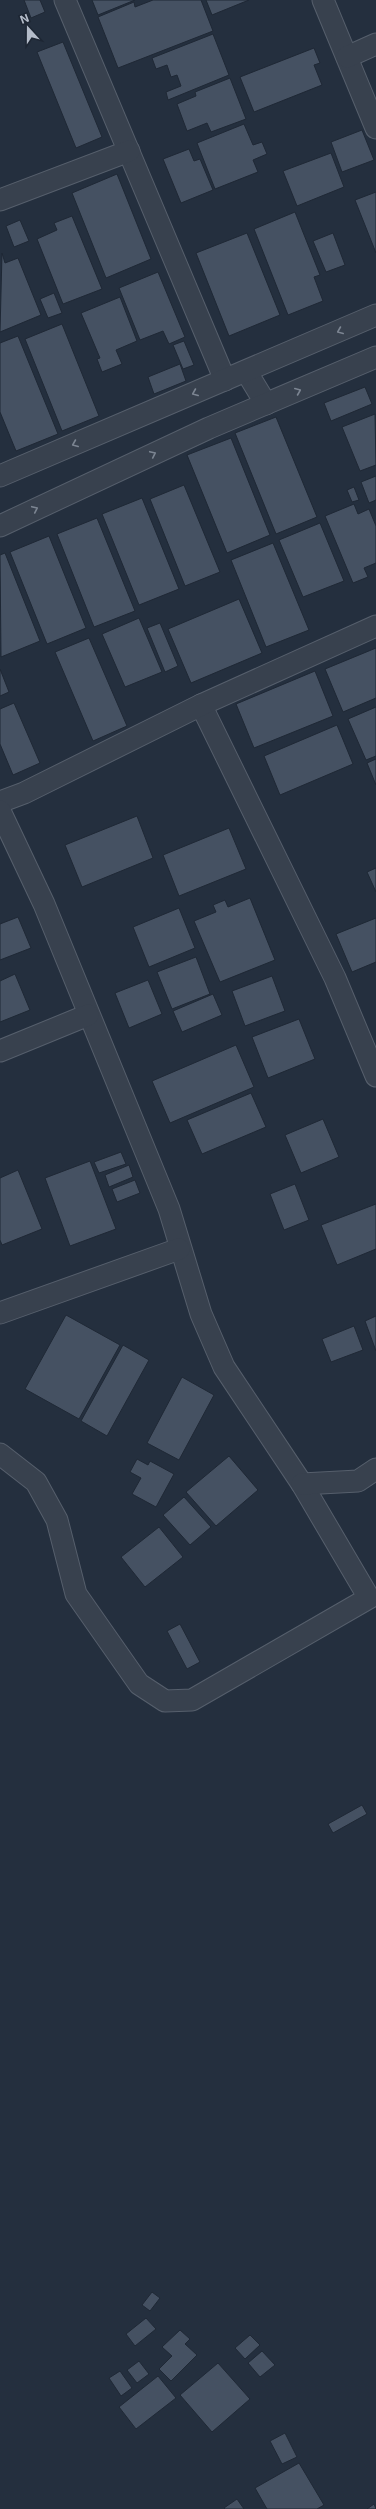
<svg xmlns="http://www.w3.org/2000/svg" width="376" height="2509" font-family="Inter,sans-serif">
<rect width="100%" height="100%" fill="#242f3e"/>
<g fill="#455162" stroke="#1f2835">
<polygon points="24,0 40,0 45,12 31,18"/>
<polygon points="92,0 135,0 98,15"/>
<polygon points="153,0 201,0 213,31 118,68 98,17 134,2 135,7"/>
<polygon points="206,0 249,0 212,15"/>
<polygon points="213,34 229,75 168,100 166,92 181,86 177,75 171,77 167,65 156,69 152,58"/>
<polygon points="63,42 102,137 76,148 37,52"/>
<polygon points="314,48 320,63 314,65 322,85 254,112 240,77"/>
<polygon points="230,78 246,119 211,132 207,123 187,131 177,104 196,96 195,92"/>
<polygon points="244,124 253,145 262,142 267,154 253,160 258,172 215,189 197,143"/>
<polygon points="362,130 374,160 342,172 331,142"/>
<polygon points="189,149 194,161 200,159 213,190 181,203 163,159"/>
<polygon points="331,153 344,187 297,206 283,171"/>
<polygon points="117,174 151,259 106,278 72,193"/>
<polygon points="376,192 376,253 355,200"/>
<polygon points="295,212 320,275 314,277 323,301 288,315 254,229"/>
<polygon points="72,216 102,289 63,304 37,239 57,230 54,223"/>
<polygon points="20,220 29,241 14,247 6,226"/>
<polygon points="247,233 280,315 229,336 196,253"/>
<polygon points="333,233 345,265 326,272 313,241"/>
<polygon points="2,253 5,263 18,258 41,315 0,332"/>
<polygon points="158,272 185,337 169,344 163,331 140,340 119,288"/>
<polygon points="54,293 62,313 48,318 40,299"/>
<polygon points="120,297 137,341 116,350 122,364 102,372 97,359 100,358 81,313"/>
<polygon points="62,324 99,416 62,431 25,339"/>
<polygon points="18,336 58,434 16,451 0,412 0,343"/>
<polygon points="184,341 194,365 183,369 173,345"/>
<polygon points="180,364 186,381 154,394 148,377"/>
<polygon points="365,387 372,404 331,421 324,403"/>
<polygon points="375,414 376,465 360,471 342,427"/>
<polygon points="276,417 317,517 276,534 235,433"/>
<polygon points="231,438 270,535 227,553 187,455"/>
<polygon points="376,476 376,500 369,503 361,482"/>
<polygon points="184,485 220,572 185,586 150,499"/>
<polygon points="354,487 359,500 352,502 347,490"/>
<polygon points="142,498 179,589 139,605 102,514"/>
<polygon points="354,504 358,514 369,509 376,526 376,563 364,568 368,577 353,583 325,516"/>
<polygon points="97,518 135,611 94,627 57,534"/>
<polygon points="320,523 344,581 303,597 279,540"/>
<polygon points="49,536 86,628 47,644 10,552"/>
<polygon points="273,543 309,630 266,647 231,560"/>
<polygon points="5,553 40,641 1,657 0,555"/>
<polygon points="239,599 262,653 191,683 168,629"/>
<polygon points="139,618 162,672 125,687 102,634"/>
<polygon points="160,623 178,666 165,672 147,628"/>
<polygon points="89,638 127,726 93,741 55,652"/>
<polygon points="376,648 376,698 343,712 325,669"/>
<polygon points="0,669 9,692 0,696"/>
<polygon points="315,671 333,716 254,748 236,704"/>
<polygon points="14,703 40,763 13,775 0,744 0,709"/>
<polygon points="376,707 376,756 366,760 348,719"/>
<polygon points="337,725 353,764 280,795 264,756"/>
<polygon points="376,759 376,785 367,763"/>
<polygon points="137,816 153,858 82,887 65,845"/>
<polygon points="229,828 246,869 179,896 163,855"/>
<polygon points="376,868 376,892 367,872"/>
<polygon points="250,898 275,960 220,982 194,921 216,912 213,905 225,900 228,907"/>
<polygon points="179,908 195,948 149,967 133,927"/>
<polygon points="18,917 31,948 0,960 0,924"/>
<polygon points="376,918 376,962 352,972 336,934"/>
<polygon points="196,957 210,994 172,1009 157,972"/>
<polygon points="15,974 30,1010 0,1022 0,981"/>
<polygon points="272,976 285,1011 245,1026 232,991"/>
<polygon points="148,980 162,1014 129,1028 115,993"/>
<polygon points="213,994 222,1015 182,1032 173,1011"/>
<polygon points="299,1019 315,1059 268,1078 252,1037"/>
<polygon points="236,1045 254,1087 170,1123 152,1081"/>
<polygon points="251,1093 266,1127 202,1154 187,1120"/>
<polygon points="323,1119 339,1157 301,1173 285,1135"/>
<polygon points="121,1152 126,1164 99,1173 94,1162"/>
<polygon points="90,1161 116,1229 70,1246 45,1178"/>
<polygon points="129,1165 133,1177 109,1187 105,1175"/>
<polygon points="18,1170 42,1229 2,1245 0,1240 0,1178"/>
<polygon points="135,1180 140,1193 117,1202 112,1189"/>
<polygon points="295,1184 309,1220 284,1230 270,1194"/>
<polygon points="376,1204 376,1249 337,1265 321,1225"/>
<polygon points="66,1315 120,1345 79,1419 25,1389"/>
<polygon points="376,1316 376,1351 365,1321"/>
<polygon points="354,1326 363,1350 331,1362 322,1339"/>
<polygon points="123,1345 149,1360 107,1436 81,1421"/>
<polygon points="182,1377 214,1395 179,1460 147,1443"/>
<polygon points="229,1456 258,1490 216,1526 186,1492"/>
<polygon points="137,1459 148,1465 150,1461 174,1474 156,1507 132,1494 141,1478 130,1472"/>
<polygon points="184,1497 211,1527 190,1545 163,1515"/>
<polygon points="159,1527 183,1557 145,1587 121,1557"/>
<polygon points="180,1624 200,1662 187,1669 167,1631"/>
<polygon points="362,1805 367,1814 333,1833 328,1824"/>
<polygon points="152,2292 160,2298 150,2311 142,2305"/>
<polygon points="146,2318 156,2329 135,2346 126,2334"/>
<polygon points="180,2330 190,2339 185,2344 197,2355 171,2381 159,2369 172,2356 162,2347"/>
<polygon points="250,2335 260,2345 245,2359 235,2348"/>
<polygon points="262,2351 275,2365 260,2377 248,2363"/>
<polygon points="139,2361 149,2374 137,2383 127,2370"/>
<polygon points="218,2363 250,2399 212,2432 180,2395"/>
<polygon points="120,2371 132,2388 121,2396 109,2378"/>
<polygon points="158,2376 176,2398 136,2429 119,2407"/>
<polygon points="285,2433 297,2457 282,2464 270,2441"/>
<polygon points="299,2463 324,2505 317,2509 267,2509 255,2488"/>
<polygon points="237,2499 244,2509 225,2509 224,2508"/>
<polygon points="374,2504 376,2509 367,2509"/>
</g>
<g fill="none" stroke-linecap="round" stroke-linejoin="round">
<defs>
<g id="minor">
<polyline points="65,0 225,380"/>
<polyline points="323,0 376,128"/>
<polyline points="347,57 376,44"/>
<polyline points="0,200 129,151"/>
<polyline points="246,371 266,404"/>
<polyline points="0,476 376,315"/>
<polyline points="0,526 209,428 376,357"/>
<polyline points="201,705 335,978 376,1076"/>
<polyline points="0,802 24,793 201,705 376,626"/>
<polyline points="0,811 44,904 169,1209 201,1314 224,1367 302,1484 369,1598 192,1700 165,1701 139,1684 76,1594 57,1520 36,1482 0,1454"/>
<polyline points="0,1051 88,1015"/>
<polyline points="0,1313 179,1249"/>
<polyline points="302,1484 358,1481 376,1469"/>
</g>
</defs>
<use href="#minor" stroke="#565f6c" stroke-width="23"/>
<use href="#minor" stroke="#38414e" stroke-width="21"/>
</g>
<defs><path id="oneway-chevron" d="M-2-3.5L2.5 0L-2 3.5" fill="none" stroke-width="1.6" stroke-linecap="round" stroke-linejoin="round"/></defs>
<g stroke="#7c8592">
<use href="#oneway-chevron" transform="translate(340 331) rotate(157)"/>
<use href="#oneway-chevron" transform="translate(298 391) rotate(-23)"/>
<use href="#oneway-chevron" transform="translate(195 393) rotate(157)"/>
<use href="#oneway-chevron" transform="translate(75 444) rotate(157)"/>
<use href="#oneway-chevron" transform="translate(153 454) rotate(-25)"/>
<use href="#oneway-chevron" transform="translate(35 509) rotate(-25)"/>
</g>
<g transform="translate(28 28) rotate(339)" stroke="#1d2633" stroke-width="3" paint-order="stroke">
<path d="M0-3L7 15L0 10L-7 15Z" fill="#b4bcc9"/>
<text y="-6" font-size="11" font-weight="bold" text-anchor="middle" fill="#b4bcc9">N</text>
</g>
</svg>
